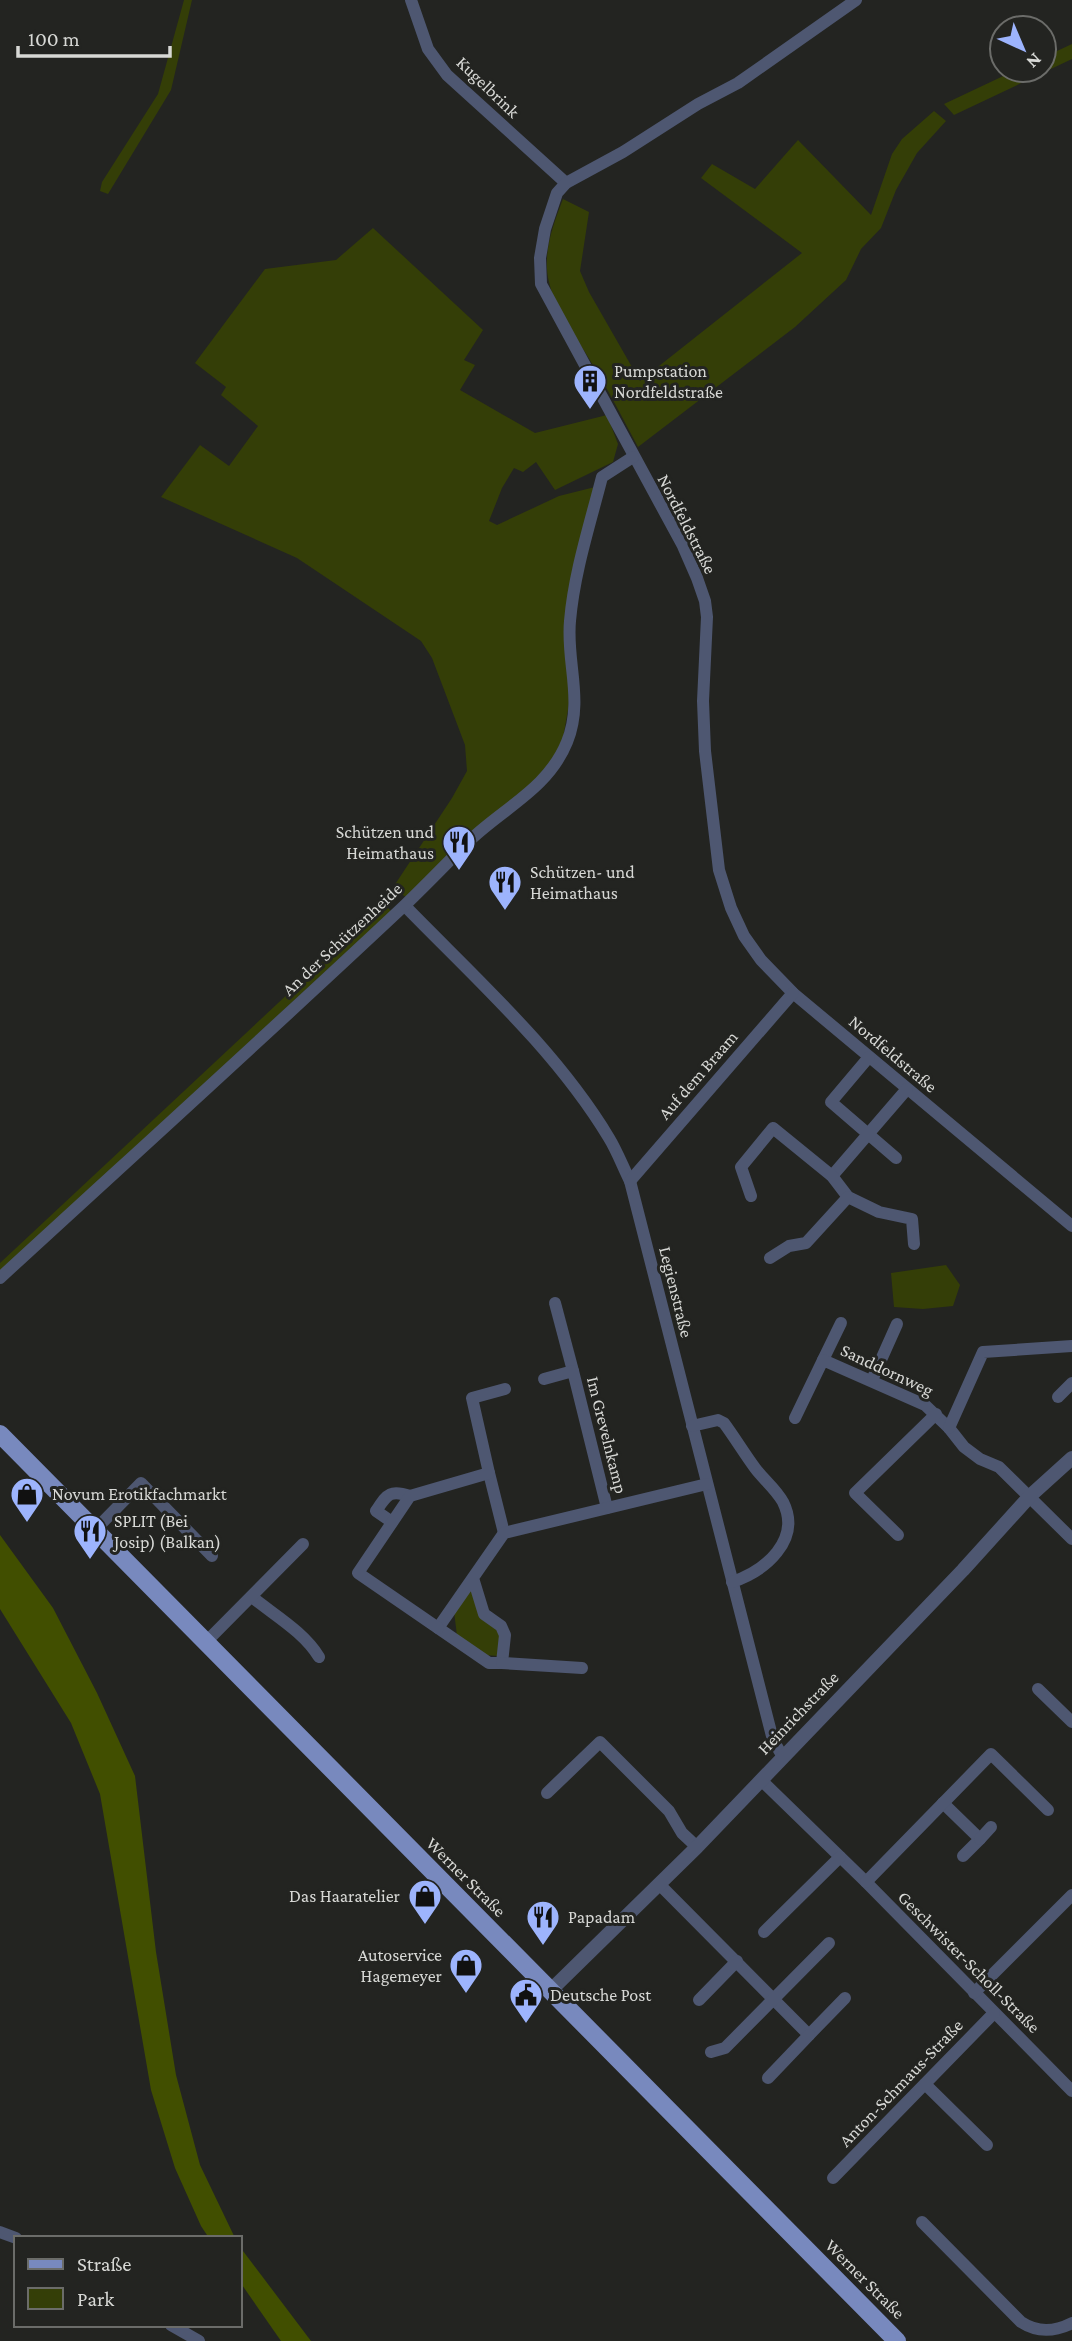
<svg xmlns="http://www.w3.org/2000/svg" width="1072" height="2341" font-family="'Crimson Pro',serif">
<rect width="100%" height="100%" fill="#232421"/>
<g fill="#343e07">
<polygon points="184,0 192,0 171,90 108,194 100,191 102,182 158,94"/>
<polygon points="1072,44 1072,59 954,115 944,104 1016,70 1044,70 1044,57"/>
<path d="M934,111L946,121L917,153L896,190L881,228L861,249L846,280L795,327L638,447C624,421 610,393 594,367C579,340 556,313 549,282C542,254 553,225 563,199L589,212L580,271L589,292L640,381L802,253L701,178L712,164L755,189L798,140L871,215L892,154L902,139Z"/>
<polygon points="373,228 483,330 464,360 475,365 460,390 535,433 607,415 618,444 613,462 555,490 536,462 523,472 514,468 502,488 489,521 497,525 559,496 595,487 579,553 569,704 563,738 553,760 539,780 408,898 392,889 452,798 467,771 465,745 432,658 421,641 297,558 161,497 200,445 229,466 258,426 221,395 226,387 195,363 265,269 336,260"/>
<polygon points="384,904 391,911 0,1272 0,1263"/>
<polygon points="946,1265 960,1285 953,1306 923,1309 894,1307 891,1273"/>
<polygon points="470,1588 499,1628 499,1656 483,1655 457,1636 454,1611"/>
</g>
<g fill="#414f00">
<polygon points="0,1535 53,1608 97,1693 135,1776 156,1952 176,2075 200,2165 235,2238 209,2238 201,2226 175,2168 151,2090 100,1794 71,1723 0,1609"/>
<polygon points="240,2247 311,2341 281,2341 240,2282"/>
</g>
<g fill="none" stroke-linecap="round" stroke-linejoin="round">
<g stroke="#4e5771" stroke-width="12">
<polyline points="411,0 428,49 447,75 566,183"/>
<polyline points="856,0 738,83 698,104 623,152 566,183 557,193 545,229 540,258 541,284 683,546 697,578 705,601 707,617 703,701 705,751 719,870 731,908 744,936 761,960 793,993 1072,1226"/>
<path d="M405,906C476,979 556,1050 609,1138C617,1151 623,1167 630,1181L773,1740L783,1757"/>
<polyline points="869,1057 831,1102 896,1158"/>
<polyline points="832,1176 907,1089"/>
<polyline points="630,1181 793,993"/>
<polyline points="751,1196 741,1167 773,1128 832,1176 848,1197 879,1212 912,1219 914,1244"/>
<polyline points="770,1258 789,1246 806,1243 848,1197"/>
<path d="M0,1278C135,1154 271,1031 405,905C426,885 447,863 468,842C503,808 548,789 567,742C584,700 566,662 570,621C574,573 590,524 602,477L633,457"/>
<polyline points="555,1303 573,1371"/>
<polyline points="823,1360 841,1323"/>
<polyline points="544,1379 573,1371 607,1508"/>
<polyline points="872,1380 897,1324"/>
<polyline points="1058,1397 1072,1383"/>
<polyline points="795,1418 823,1360 925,1405 949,1428 964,1447 980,1459 999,1467 1072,1539"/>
<path d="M692,1426L718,1420L724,1423C735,1438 744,1453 755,1468C763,1479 776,1489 783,1502C802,1540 765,1571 732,1582"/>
<polyline points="949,1428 983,1352 1072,1346"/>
<polyline points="489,1473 504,1533"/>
<path d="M392,1522L376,1511C387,1495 389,1489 410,1496"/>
<polyline points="94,1531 141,1483 212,1556"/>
<polyline points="898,1535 855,1493 936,1414"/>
<polyline points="473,1578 484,1614 501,1626 505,1635 502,1663 489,1663 438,1628 504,1533 707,1484"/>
<path d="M252,1597C274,1615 304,1632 319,1657"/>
<polyline points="438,1628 358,1573 410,1496 489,1473 472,1398 505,1389"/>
<polyline points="205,1643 303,1544"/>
<polyline points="502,1663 582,1668"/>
<polyline points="1038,1689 1072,1722"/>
<polyline points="761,1780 866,1882 1072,2091"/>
<polyline points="547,1793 600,1742 669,1811 682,1833 697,1847"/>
<polyline points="943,1803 980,1839 963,1856"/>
<polyline points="980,1839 991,1827"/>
<polyline points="866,1882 991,1754 1048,1810"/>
<polyline points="659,1884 809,2035 845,1998"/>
<polyline points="764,1932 840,1857"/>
<polyline points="974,1993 1072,1895"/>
<polyline points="699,2000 737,1961"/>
<polyline points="711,2052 725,2048 829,1943"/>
<polyline points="768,2078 809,2035"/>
<polyline points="925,2084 987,2145"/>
<polyline points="833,2178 994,2013"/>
<path d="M922,2222L1021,2322C1038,2333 1054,2332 1072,2323"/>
<polyline points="0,2232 16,2238"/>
<polyline points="171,2325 199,2341"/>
</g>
<polyline stroke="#4e5771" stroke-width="14" points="550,1991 697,1847 963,1570 1030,1496 1072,1458"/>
<polyline stroke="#7889be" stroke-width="18" points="0,1434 897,2341"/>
</g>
<defs>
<symbol id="building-pin" viewBox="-11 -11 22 30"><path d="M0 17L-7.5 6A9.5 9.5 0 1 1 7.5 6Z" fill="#9db4fd" stroke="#232421"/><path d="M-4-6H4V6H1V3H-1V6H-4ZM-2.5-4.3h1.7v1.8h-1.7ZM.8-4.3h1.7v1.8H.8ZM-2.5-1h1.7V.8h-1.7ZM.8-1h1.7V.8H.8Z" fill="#111"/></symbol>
<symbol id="restaurant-pin" viewBox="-11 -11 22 30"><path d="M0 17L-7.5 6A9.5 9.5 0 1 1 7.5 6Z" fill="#9db4fd" stroke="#232421"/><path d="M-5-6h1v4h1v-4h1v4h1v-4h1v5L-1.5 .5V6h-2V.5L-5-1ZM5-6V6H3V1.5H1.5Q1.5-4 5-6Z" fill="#111"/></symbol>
<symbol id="shop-pin" viewBox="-11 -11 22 30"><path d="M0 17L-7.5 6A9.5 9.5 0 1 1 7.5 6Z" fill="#9db4fd" stroke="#232421"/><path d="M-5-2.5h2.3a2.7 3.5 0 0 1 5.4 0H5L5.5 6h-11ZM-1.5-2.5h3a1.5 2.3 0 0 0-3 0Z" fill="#111"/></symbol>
<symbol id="civic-pin" viewBox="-11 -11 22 30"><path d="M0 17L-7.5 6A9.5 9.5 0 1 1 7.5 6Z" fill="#9db4fd" stroke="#232421"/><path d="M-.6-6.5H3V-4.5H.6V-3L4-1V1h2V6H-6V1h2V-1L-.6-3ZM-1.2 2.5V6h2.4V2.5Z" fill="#111"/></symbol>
</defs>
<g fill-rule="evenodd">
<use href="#building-pin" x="571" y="362" width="38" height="52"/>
<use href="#restaurant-pin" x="440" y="823" width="38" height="52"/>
<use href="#restaurant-pin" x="486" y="863" width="38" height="52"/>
<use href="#shop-pin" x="8" y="1475" width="38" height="52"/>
<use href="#restaurant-pin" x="71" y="1512" width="38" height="52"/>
<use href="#shop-pin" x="406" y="1877" width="38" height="52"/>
<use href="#restaurant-pin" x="524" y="1898" width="38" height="52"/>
<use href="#shop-pin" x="447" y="1946" width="38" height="52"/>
<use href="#civic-pin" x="507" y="1976" width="38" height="52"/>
</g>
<g text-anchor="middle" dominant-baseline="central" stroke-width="6" stroke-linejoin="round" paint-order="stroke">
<g font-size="18" fill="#d7d8d5" stroke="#232421">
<text transform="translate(488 87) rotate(44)">Kugelbrink</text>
<text transform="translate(687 524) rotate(63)">Nordfeldstraße</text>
<text transform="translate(342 939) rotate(-43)">An der Schützenheide</text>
<text transform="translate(893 1054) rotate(40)">Nordfeldstraße</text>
<text transform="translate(698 1075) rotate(-49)">Auf dem Braam</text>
<text transform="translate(676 1292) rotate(76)">Legienstraße</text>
<text transform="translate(887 1370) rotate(25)">Sanddornweg</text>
<text transform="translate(607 1435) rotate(76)">Im Grevelnkamp</text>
<text transform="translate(798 1713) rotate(-46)">Heinrichstraße</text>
<text transform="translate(466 1877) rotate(45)">Werner Straße</text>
<text transform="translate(969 1962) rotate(45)">Geschwister-Scholl-Straße</text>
<text transform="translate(901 2083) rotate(-46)">Anton-Schmaus-Straße</text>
<text transform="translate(865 2279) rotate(45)">Werner Straße</text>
</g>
<g font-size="18" fill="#d7d8d5" stroke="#232421" text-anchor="start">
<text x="614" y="371">Pumpstation<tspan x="614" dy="21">Nordfeldstraße</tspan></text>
<text x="434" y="832" text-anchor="end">Schützen und<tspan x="434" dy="21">Heimathaus</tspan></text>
<text x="530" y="872">Schützen- und<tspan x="530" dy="21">Heimathaus</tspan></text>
<text x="52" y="1494">Novum Erotikfachmarkt</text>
<text x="114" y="1521">SPLIT (Bei<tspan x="114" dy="21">Josip) (Balkan)</tspan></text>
<text x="400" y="1896" text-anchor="end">Das Haaratelier</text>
<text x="568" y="1917">Papadam</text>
<text x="442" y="1955" text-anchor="end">Autoservice<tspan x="442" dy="21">Hagemeyer</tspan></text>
<text x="550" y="1995">Deutsche Post</text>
</g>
</g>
<rect x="14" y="2236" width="228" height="91" fill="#232421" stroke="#6b6c69" stroke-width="2"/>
<rect x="28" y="2259" width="35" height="10" fill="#7889be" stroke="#6b6c69" stroke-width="2"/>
<text x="77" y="2271" font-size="21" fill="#d7d8d5">Straße</text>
<rect x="28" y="2288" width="35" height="21" fill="#343e07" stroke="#6b6c69" stroke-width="2"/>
<text x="77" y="2306" font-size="21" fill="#d7d8d5">Park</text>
<g transform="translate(1023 49) rotate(136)"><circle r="33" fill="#232421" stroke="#6b6c69" stroke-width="2"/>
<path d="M0-5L12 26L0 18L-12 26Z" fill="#9db4fd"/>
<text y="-10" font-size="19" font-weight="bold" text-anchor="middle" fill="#d7d8d5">N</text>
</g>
<path d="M18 46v10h152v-10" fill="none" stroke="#d7d8d5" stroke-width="3.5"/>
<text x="28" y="46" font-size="21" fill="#d7d8d5" stroke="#232421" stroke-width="5" paint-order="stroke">100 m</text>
</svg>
